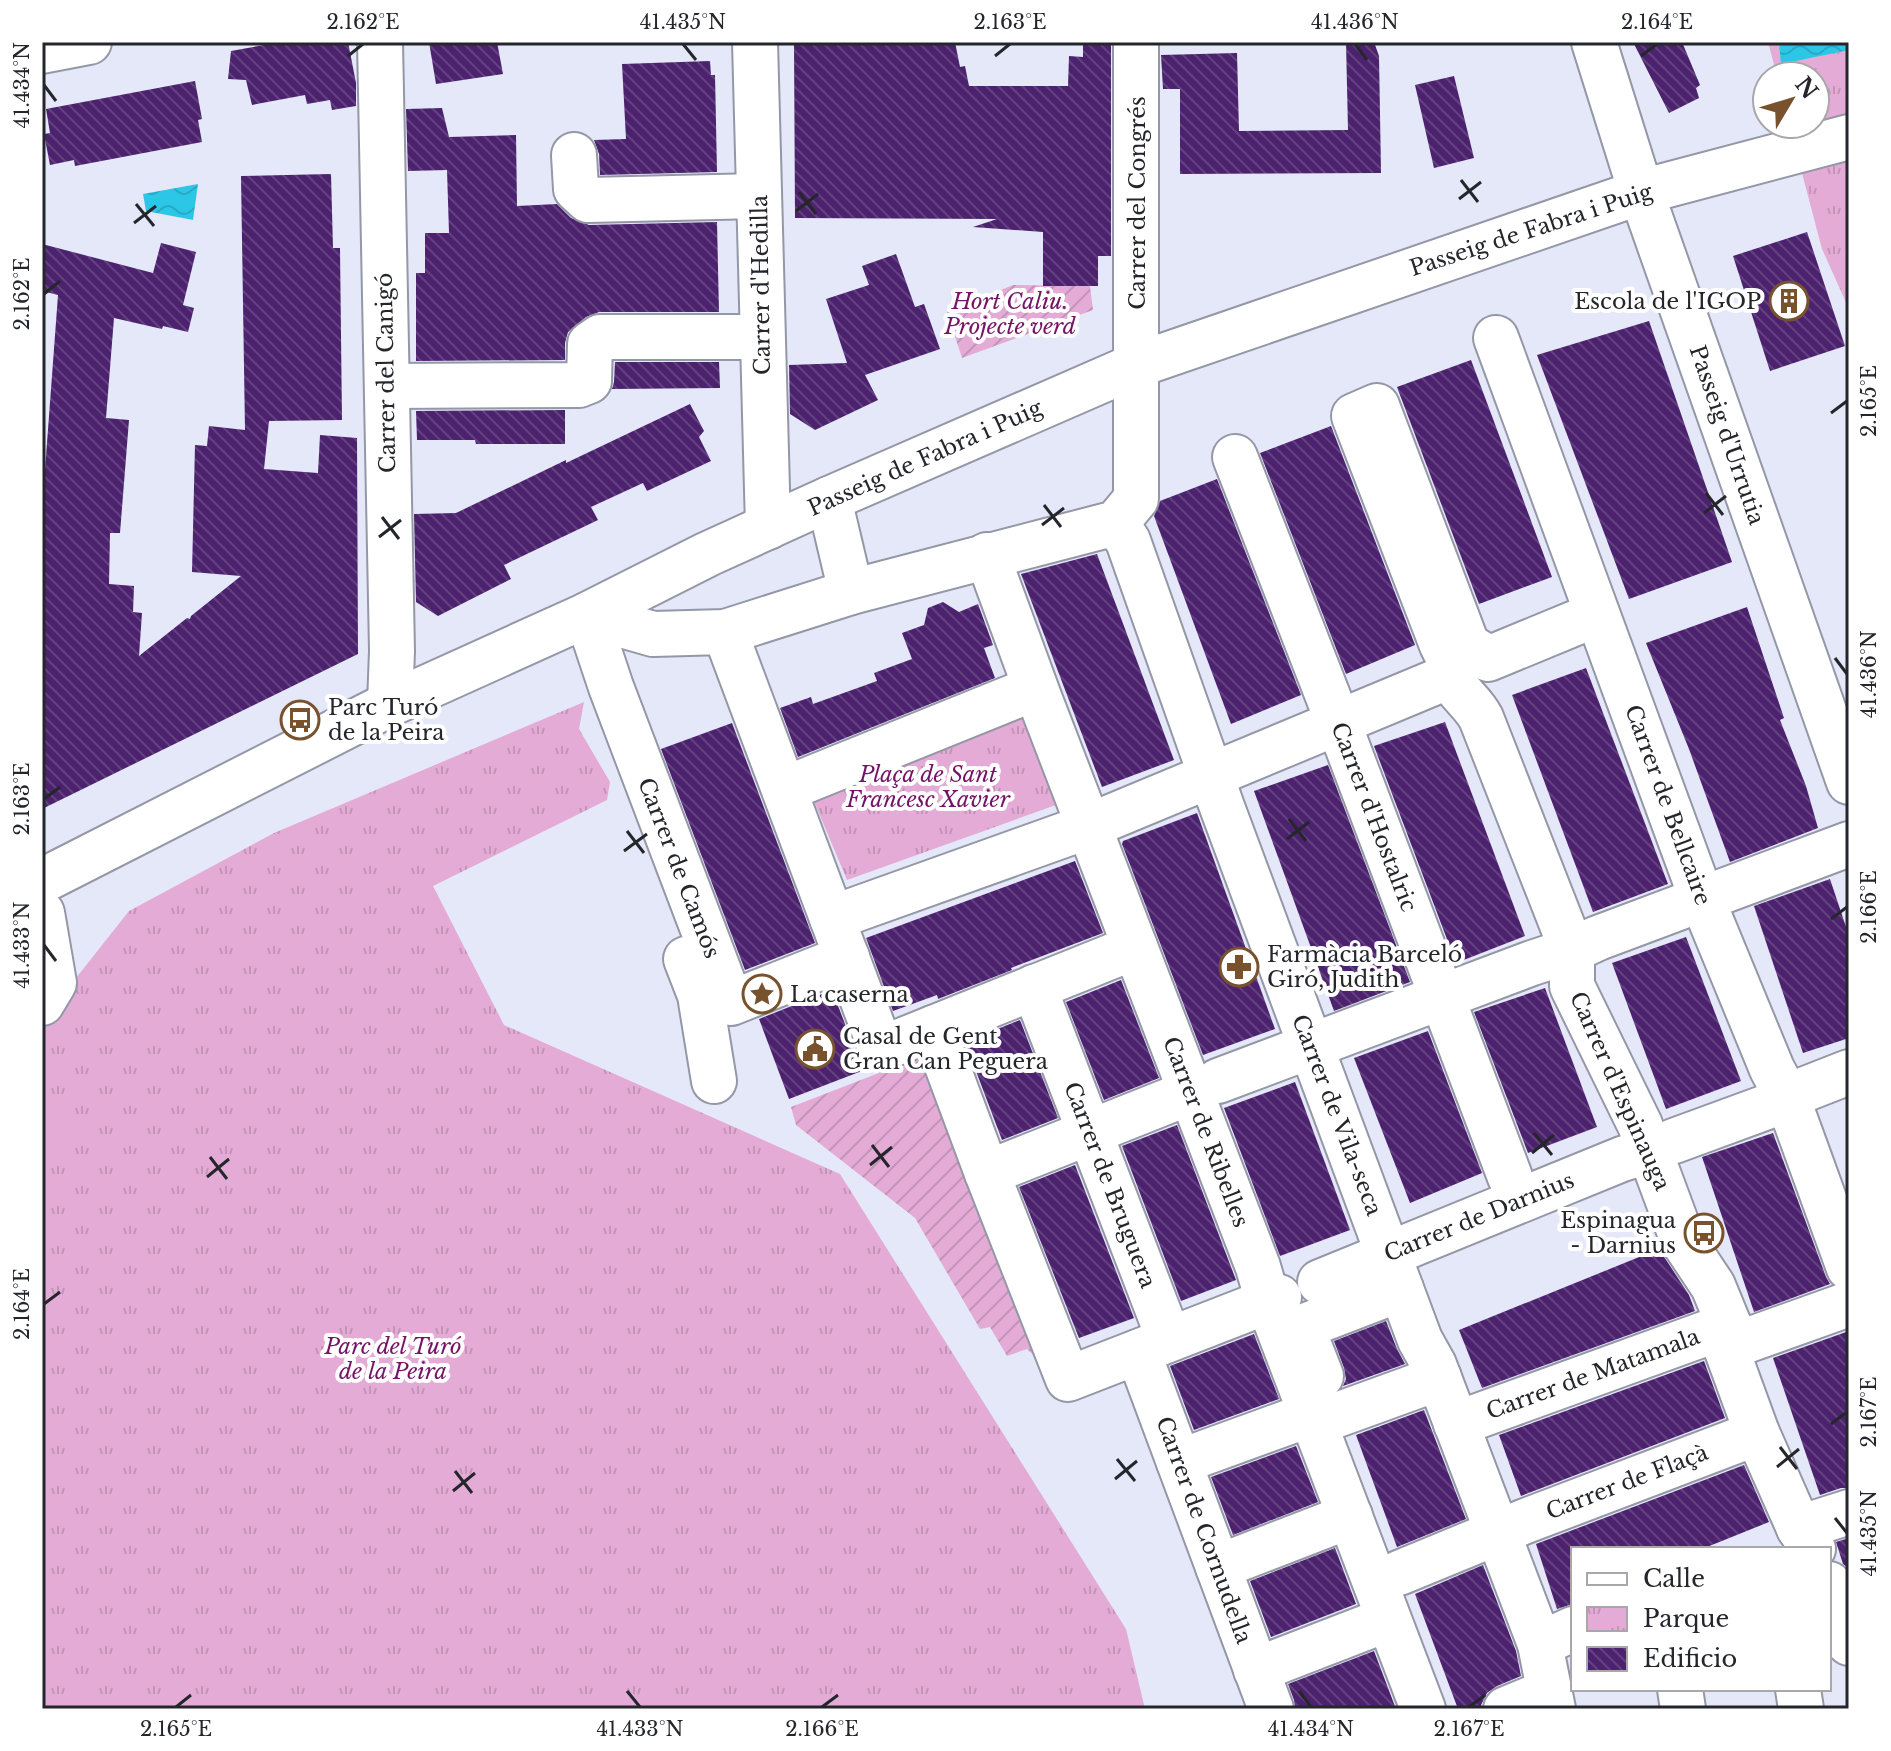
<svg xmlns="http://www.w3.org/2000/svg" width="1891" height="1751" font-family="'Libre Baskerville',serif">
<defs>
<pattern id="park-tufts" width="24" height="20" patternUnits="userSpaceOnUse" patternTransform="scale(2)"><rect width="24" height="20" fill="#e4abd6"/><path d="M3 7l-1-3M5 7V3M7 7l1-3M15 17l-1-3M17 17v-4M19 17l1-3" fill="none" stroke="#c393b8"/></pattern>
<pattern id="garden-furrows" width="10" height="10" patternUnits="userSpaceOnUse" patternTransform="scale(2)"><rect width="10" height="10" fill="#e4abd6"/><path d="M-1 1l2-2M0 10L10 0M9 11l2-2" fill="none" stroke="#c393b8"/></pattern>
<pattern id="water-waves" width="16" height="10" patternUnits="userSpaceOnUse" patternTransform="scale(2)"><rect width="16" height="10" fill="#2cc6e7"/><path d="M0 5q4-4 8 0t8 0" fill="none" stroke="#27aac6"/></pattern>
<pattern id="building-back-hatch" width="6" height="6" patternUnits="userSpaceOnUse" patternTransform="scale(2)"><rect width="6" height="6" fill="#4c226e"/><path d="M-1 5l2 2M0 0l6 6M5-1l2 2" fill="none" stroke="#63417e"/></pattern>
</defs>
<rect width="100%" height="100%" fill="#e5e8f8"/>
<g fill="url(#park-tufts)">
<polygon points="1768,42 1849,42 1849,309 1822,249 1789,124 1815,124 1815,76 1777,76"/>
<polygon points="1027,687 1070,800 847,880 800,768"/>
<polygon points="584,702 579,729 610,782 607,800 433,886 504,1025 840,1174 1126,1629 1145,1709 42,1709 42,1021 129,911 274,833"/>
</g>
<g fill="url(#garden-furrows)">
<polygon points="1013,285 1090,286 1093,310 962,358 947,312"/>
<polygon points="923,1056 1047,1368 1027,1349 1007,1356 990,1327 980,1329 915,1218 796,1125 791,1107"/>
</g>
<polygon fill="#e4abd6" points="42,1111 69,1125 42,1179"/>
<g fill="url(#water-waves)">
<polygon points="1779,42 1849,42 1849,50 1781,64"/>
<polygon points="198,184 193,220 146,211 143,194"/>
</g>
<g fill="url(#building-back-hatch)">
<polygon points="281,42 348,42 356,83 356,106 332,110 330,100 307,104 305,95 252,105 246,80 228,79 231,51"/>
<polygon points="429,42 497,42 503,74 436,84"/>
<polygon points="794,42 955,42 960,67 965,66 969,86 1068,86 1069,56 1083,57 1083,44 1111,44 1111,256 1098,256 1098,286 1043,286 1043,232 973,227 997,219 795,218"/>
<polygon points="1346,42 1374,42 1379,56 1381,173 1180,174 1180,89 1163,89 1161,55 1237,53 1239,131 1348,130"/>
<polygon points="1633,42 1682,42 1700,85 1696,88 1699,98 1669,113"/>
<polygon points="710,61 711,75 715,75 717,172 600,175 599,154 594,140 626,139 622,64"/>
<polygon points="1454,76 1474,158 1434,168 1415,85"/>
<polygon points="195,81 202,119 198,120 202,142 75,166 74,160 50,165 44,134 50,133 46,109"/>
<polygon points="442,108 449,137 516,135 517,206 557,204 571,218 589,225 717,222 719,312 599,312 586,317 568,332 565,343 565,360 416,361 416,273 425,273 425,233 449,233 447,170 408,171 406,109"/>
<polygon points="331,174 333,248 340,248 342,420 269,421 264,469 318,473 320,435 357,438 358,654 42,809 42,510 58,295 42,291 42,244 153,273 161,243 196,252 183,305 194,308 188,332 163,326 162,329 114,318 106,418 129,420 120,533 110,533 109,584 134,586 133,612 142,613 139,656 187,618 190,619 191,616 241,576 192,572 195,445 207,446 209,426 245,430 241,176"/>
<polygon points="1807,232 1845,346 1770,371 1733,256"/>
<polygon points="896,254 915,307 924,304 940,349 865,375 878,400 815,430 790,414 789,365 847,363 826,299 869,285 862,266"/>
<polygon points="1649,321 1732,562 1629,599 1537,355"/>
<polygon points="1471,360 1552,577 1479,604 1397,387"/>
<polygon points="615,362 719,362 720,388 612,389 614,382"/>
<polygon points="690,404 704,431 699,437 711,461 647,491 643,483 591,507 598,520 504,565 511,579 438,616 416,602 414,514 456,513 566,460 566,463"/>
<polygon points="565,410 565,444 476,444 475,440 417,440 416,411"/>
<polygon points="1331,426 1415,645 1346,674 1260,453"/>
<polygon points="1217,479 1301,695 1231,724 1154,516 1160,501"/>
<polygon points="1097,554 1174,760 1102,787 1021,574"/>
<polygon points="943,602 959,612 978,604 993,645 984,648 995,678 798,757 780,708 811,697 813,704 877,681 874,673 912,659 902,633 924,625 928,608"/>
<polygon points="1747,607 1784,718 1780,720 1806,786 1818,828 1730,862 1689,749 1646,643"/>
<polygon points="1586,668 1668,884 1593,912 1512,695"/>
<polygon points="1445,722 1525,936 1456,963 1374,746"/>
<polygon points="732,723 815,943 745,970 661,749"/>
<polygon points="1328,765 1410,982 1334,1011 1254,791"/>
<polygon points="1197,813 1275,1029 1203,1055 1122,844 1123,841"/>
<polygon points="1075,861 1103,933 1011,968 1012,970 938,999 937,995 893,1011 866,938"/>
<polygon points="1830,879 1849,936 1849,1038 1803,1053 1754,906"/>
<polygon points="1686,937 1741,1081 1666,1109 1612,963"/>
<polygon points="1121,980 1159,1078 1104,1100 1066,1002"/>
<polygon points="1545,988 1597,1127 1528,1153 1474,1012"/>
<polygon points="832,990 858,1058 867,1069 789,1099 759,1019"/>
<polygon points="1020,1020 1058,1118 1002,1140 965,1042"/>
<polygon points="1428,1031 1482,1173 1410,1203 1354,1058"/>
<polygon points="1295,1082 1350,1230 1280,1256 1224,1108"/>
<polygon points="1177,1125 1236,1280 1181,1301 1122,1146"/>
<polygon points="1773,1133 1826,1277 1830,1284 1754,1312 1702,1157"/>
<polygon points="1075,1165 1134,1318 1079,1338 1019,1187"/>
<polygon points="1659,1249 1689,1295 1695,1311 1482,1388 1459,1330"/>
<polygon points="1386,1321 1397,1349 1405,1364 1343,1386 1346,1379 1344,1368 1334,1341"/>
<polygon points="1849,1331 1849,1488 1841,1488 1820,1495 1773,1358"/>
<polygon points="1254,1334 1279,1399 1194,1430 1170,1366"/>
<polygon points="1704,1361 1725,1418 1521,1496 1499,1435"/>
<polygon points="1424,1410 1466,1519 1397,1547 1356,1435"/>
<polygon points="1296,1446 1318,1502 1233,1535 1211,1477"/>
<polygon points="1744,1465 1769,1522 1702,1549 1573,1549 1573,1604 1557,1609 1536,1544"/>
<polygon points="1849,1538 1849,1567 1847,1567 1843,1564 1836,1542"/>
<polygon points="1335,1548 1356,1604 1271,1637 1250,1581"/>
<polygon points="1483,1565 1516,1651 1521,1676 1497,1686 1487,1693 1481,1705 1482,1709 1458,1709 1415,1594"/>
<polygon points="1374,1651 1396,1709 1295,1709 1294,1700 1288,1684"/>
</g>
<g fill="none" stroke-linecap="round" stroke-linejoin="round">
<defs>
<g id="minor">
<polyline points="380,42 392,651 390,704"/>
<polyline points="755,42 768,527"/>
<polyline points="1594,42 1641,192 1849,782"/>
<polyline points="42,51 89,42"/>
<polyline points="574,155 576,189 588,200 759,196"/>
<polyline points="1496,338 1702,899 1772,1069 1787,1097 1849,1268"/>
<polyline points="387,386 579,385 589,381 590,344 600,337 762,337"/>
<polyline points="1235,457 1338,722 1510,1177"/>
<polyline points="829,499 851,592"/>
<polyline points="1116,523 1128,541 1222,807 1401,1289 1420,1340 1434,1365 1540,1644 1553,1709"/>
<polyline points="987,555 1039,697 1258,1267 1268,1301 1423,1709"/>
<polyline points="587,615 653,634 725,632 851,592 1116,523 1136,499 1136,42"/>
<polyline points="587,615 611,687 731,1003 847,957"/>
<polyline points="725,632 881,1049 1135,947"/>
<polyline points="1449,659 1442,645 1354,416 1377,406 1468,647"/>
<path d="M1450,676C1458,694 1472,701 1481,718L1572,950V986L1640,1125L1683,1241L1713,1286L1729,1325L1726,1348L1757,1433L1799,1528L1813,1549"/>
<polyline points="800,783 1023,693"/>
<polyline points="42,881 390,704 587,615 708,554 829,499 1137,365 1641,192 1849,137"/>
<polyline points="42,913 54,983 42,1003"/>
<path d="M832,918L1089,826L1450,676L1449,659C1463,642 1472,646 1488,659L1597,614"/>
<polyline points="686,959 700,995 714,1081"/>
<polyline points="1034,987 1169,1339"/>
<polyline points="933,1028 987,1173 1068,1379 1279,1297"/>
<polyline points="1218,1081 1532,963 1572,950 1598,938 1849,844"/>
<polyline points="1674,1141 1775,1104 1803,1090 1849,1072"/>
<polyline points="987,1173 1201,1088"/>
<polyline points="1320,1282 1622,1159 1638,1154"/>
<polyline points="1726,1348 1849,1304"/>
<polyline points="1138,1352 1271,1709"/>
<polyline points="1321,1376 1302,1327 1401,1289"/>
<polyline points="1337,1415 1439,1378"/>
<polyline points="1456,1424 1729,1325"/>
<polyline points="1179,1462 1311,1414"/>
<polyline points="1799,1528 1849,1512"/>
<polyline points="1218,1567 1350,1516"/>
<polyline points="1399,1573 1523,1522 1757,1433"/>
<polyline points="1829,1584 1849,1643"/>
<polyline points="1540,1644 1573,1629"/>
<polyline points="1256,1670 1388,1619"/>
<polyline points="1680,1689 1683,1709"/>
<polyline points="1798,1689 1801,1709"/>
<polyline points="1506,1709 1550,1691"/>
</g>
</defs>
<use href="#minor" stroke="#9497a6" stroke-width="48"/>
<use href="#minor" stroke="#fff" stroke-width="44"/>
</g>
<path fill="none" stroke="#25262c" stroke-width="3" d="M683,44L696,60M1355,44L1367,60M348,56L363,44M995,56L1010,44M1641,56L1657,44M44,85L56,101M1461,180L1478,202M799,192L816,214M1459,199L1481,182M136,204L154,226M796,211L818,194M134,223L156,206M44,294L60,281M1831,413L1847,401M1706,493L1723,515M1044,505L1061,527M1704,513L1726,496M382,517L399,539M1042,525L1064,508M379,537L401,520M1835,658L1847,674M44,799L60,787M1289,819L1306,841M627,831L644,853M1287,839L1309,822M624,851L647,834M1831,919L1847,907M44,945L56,961M1534,1133L1552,1155M872,1145L889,1167M1532,1153L1554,1135M210,1157L227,1179M870,1165L892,1147M207,1177L229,1159M44,1304L60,1292M1831,1424L1847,1412M1780,1447L1797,1469M1117,1459L1135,1481M1777,1467L1799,1449M455,1471L472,1493M1115,1479L1137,1461M453,1491L475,1473M1835,1518L1847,1533M627,1691L640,1707M1299,1691L1311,1707M176,1707L191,1695M822,1707L838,1695M1469,1707L1485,1695"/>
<defs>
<symbol id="building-ring" viewBox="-11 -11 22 22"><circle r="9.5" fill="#fff" stroke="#77522d" stroke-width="1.5"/><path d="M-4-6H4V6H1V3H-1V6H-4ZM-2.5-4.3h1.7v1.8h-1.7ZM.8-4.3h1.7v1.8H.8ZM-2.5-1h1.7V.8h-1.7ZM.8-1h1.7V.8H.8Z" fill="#77522d"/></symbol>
<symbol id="bus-ring" viewBox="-11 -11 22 22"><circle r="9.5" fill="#fff" stroke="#77522d" stroke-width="1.5"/><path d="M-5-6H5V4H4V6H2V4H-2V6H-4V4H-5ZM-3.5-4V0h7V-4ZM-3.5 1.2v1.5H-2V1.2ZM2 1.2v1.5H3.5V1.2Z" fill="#77522d"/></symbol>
<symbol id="pharmacy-ring" viewBox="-11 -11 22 22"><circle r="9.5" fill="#fff" stroke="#77522d" stroke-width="1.5"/><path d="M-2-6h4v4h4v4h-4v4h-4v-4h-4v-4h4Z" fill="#77522d"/></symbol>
<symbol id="sight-ring" viewBox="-11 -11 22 22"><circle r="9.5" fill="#fff" stroke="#77522d" stroke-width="1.5"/><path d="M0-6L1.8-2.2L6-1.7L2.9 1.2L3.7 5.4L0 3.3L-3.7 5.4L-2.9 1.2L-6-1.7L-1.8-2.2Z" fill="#77522d"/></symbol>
<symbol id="civic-ring" viewBox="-11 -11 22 22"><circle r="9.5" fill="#fff" stroke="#77522d" stroke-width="1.5"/><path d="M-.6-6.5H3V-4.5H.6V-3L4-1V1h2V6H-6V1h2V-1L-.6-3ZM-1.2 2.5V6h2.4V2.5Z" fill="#77522d"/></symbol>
</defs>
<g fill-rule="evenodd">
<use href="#building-ring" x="1767" y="279" width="44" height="44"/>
<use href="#bus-ring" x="278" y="698" width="44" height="44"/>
<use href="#pharmacy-ring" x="1217" y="945" width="44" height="44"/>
<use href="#sight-ring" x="740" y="972" width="44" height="44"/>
<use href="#civic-ring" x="793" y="1027" width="44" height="44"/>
<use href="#bus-ring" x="1682" y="1211" width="44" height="44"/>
</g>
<g text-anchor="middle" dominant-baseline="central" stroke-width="8" stroke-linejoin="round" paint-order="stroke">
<g font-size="22" fill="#25262c" stroke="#fff">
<text transform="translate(1137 203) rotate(-90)">Carrer del Congrés</text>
<text transform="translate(1531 230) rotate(-18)">Passeig de Fabra i Puig</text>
<text transform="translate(761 285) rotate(-91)">Carrer d'Hedilla</text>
<text transform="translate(386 373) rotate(-91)">Carrer del Canigó</text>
<text transform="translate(1727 435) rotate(71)">Passeig d'Urrutia</text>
<text transform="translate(925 458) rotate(-24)">Passeig de Fabra i Puig</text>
<text transform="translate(1668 805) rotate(70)">Carrer de Bellcaire</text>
<text transform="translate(1374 817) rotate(69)">Carrer d'Hostalric</text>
<text transform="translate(679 868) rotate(69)">Carrer de Camós</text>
<text transform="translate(1620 1091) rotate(66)">Carrer d'Espinauga</text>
<text transform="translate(1337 1115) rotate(69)">Carrer de Vila-seca</text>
<text transform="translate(1206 1132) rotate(69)">Carrer de Ribelles</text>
<text transform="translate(1110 1185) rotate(69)">Carrer de Bruguera</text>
<text transform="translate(1479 1217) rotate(-22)">Carrer de Darnius</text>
<text transform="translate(1593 1374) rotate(-20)">Carrer de Matamala</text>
<text transform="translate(1627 1482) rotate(-21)">Carrer de Flaçà</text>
<text transform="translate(1204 1530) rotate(70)">Carrer de Cornudella</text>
</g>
<g font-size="22" font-style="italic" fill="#751366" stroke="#fff">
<text x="1010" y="301">Hort Caliu.<tspan x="1010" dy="25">Projecte verd</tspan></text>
<text x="928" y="774">Plaça de Sant<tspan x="928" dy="25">Francesc Xavier</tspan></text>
<text x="393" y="1346">Parc del Turó<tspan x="393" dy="25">de la Peira</tspan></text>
</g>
<g font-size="22" fill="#25262c" stroke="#fff" text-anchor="start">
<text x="1761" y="301" text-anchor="end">Escola de l'IGOP</text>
<text x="328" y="707">Parc Turó<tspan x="328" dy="25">de la Peira</tspan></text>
<text x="1267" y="954">Farmàcia Barceló<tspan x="1267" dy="25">Giró, Judith</tspan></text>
<text x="790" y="994">La caserna</text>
<text x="843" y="1036">Casal de Gent<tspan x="843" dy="25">Gran Can Peguera</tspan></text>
<text x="1676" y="1220" text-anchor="end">Espinagua<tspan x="1676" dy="25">- Darnius</tspan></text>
</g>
</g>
<rect width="1891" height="1751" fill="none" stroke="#ffffff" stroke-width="88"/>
<rect x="1571" y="1547" width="260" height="144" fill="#ffffff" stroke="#a8a8ab" stroke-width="2"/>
<rect x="1587" y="1573" width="40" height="12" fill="#ffffff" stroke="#a8a8ab" stroke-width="2"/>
<text x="1643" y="1587" font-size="24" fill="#25262c">Calle</text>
<rect x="1587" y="1607" width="40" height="24" fill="url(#park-tufts)" stroke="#a8a8ab" stroke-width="2"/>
<text x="1643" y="1627" font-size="24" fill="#25262c">Parque</text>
<rect x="1587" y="1647" width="40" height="24" fill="url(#building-back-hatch)" stroke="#a8a8ab" stroke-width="2"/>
<text x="1643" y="1667" font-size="24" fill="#25262c">Edificio</text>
<g transform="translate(1791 100) rotate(52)"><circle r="38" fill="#ffffff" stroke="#a8a8ab" stroke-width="2"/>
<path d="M0-6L14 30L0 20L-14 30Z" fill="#77522d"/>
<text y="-12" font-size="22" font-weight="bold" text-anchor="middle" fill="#25262c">N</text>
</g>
<rect x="44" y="44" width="1803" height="1663" fill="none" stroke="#25262c" stroke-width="3"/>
<g font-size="20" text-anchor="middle" fill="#25262c">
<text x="363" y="29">2.162°E</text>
<text x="683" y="29">41.435°N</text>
<text x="1010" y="29">2.163°E</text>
<text x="1355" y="29">41.436°N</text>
<text x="1657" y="29">2.164°E</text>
<text transform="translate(22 85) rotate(-90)" y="7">41.434°N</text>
<text transform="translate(22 294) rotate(-90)" y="7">2.162°E</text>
<text transform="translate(1869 401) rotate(-90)" y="7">2.165°E</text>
<text transform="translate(1869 674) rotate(-90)" y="7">41.436°N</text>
<text transform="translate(22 799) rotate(-90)" y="7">2.163°E</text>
<text transform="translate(1869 907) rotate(-90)" y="7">2.166°E</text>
<text transform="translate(22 945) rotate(-90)" y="7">41.433°N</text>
<text transform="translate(22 1304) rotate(-90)" y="7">2.164°E</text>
<text transform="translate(1869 1412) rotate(-90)" y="7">2.167°E</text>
<text transform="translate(1869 1533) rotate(-90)" y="7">41.435°N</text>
<text x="176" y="1736">2.165°E</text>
<text x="640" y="1736">41.433°N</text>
<text x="822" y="1736">2.166°E</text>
<text x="1311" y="1736">41.434°N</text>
<text x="1469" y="1736">2.167°E</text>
</g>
</svg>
